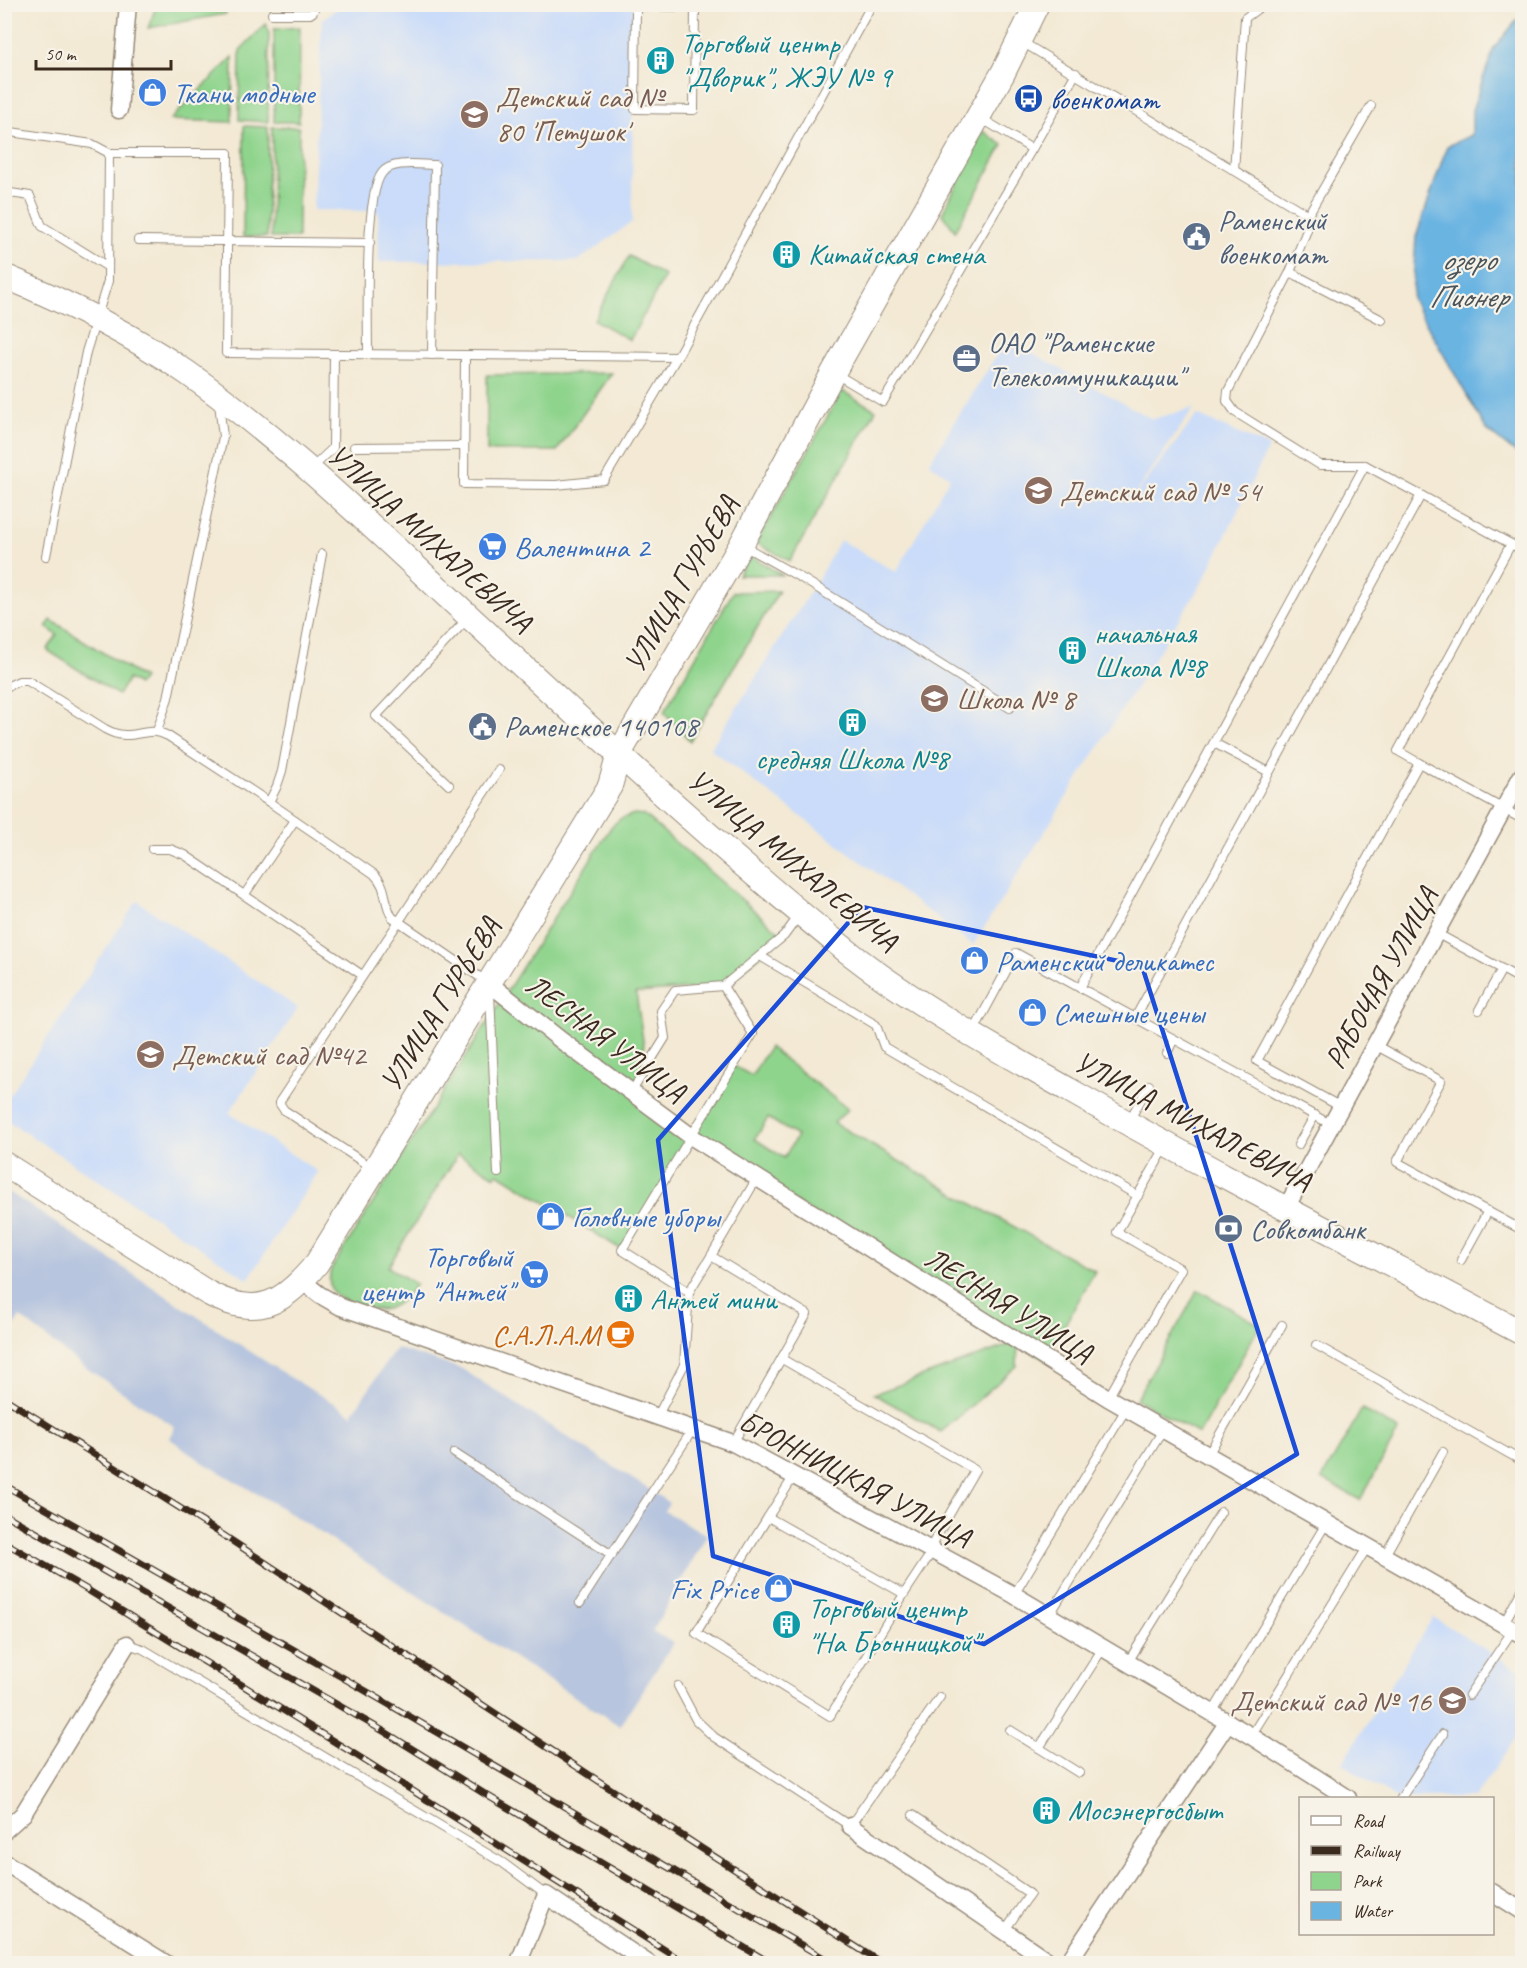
<svg xmlns="http://www.w3.org/2000/svg" width="1527" height="1968" font-family="Caveat,sans-serif">
<rect width="100%" height="100%" fill="#f7f3e8"/>
<filter id="ink" filterUnits="userSpaceOnUse"><feTurbulence type="fractalNoise" baseFrequency=".0167" numOctaves="2"/><feDisplacementMap in="SourceGraphic" scale="12" xChannelSelector="R" yChannelSelector="G"/><feConvolveMatrix kernelMatrix="1 2 1 2 8 2 1 2 1" color-interpolation-filters="sRGB"/></filter>
<filter id="wash" filterUnits="userSpaceOnUse"><feTurbulence type="fractalNoise" baseFrequency=".008" numOctaves="4" result="noise"/><feDisplacementMap in="SourceGraphic" scale="24" xChannelSelector="R" yChannelSelector="G"/><feGaussianBlur stdDeviation="1.35" result="paint"/><feColorMatrix in="noise" values="0 0 0 0 0 0 0 0 0 0 0 0 0 0 0 0 0 1.4 0 .05"/><feComposite in="paint" operator="in"/></filter>
<g filter="url(#wash)">
<rect width="100%" height="100%" fill="#f3e9d4"/>
<g fill="#cadcf9">
<polygon points="344,4 633,5 632,222 578,261 379,262 378,211 313,210 322,19"/>
<polygon points="1007,339 1152,419 1194,408 1125,508 1197,415 1269,447 1204,580 973,945 710,749 814,586 840,540 896,572 950,477 929,463"/>
<polygon points="137,901 298,1008 229,1113 318,1172 248,1279 5,1119 5,1102"/>
<polygon points="1433,1617 1522,1672 1522,1730 1474,1798 1395,1798 1342,1764"/>
</g>
<polygon fill="#b7c5de" points="4,1189 283,1373 352,1414 396,1348 462,1369 653,1492 669,1503 664,1511 707,1535 652,1632 674,1642 620,1726 285,1510 204,1463 169,1438 175,1427 80,1364 20,1317 9,1334 5,1331"/>
<g fill="#8fd48d" stroke="#657f56" stroke-width="1.5" fill-rule="evenodd">
<polygon points="157,4 224,5 226,14 148,28"/>
<polygon points="266,24 269,34 268,122 239,120 240,50"/>
<polygon points="300,27 299,122 274,122 274,29"/>
<polygon points="233,57 232,122 170,120"/>
<polygon points="244,126 268,127 267,237 243,237"/>
<polygon points="272,127 299,127 298,238 271,238"/>
<polygon points="983,131 1003,145 955,231 942,214"/>
<polygon points="629,256 665,276 630,340 594,320"/>
<polygon points="612,373 557,451 487,451 487,375"/>
<polygon points="842,391 876,410 790,561 756,543"/>
<polygon points="750,556 751,556 782,575 738,575"/>
<polygon points="779,591 690,741 664,712 733,592"/>
<polygon points="51,620 143,678 138,685 128,679 118,695 47,650 57,635 46,627"/>
<path d="M634,814L644,815L784,936L723,986L636,993L647,1067L632,1091L692,1137L734,1066L752,1076L769,1047L848,1109L834,1123L967,1201L1095,1271L1045,1360L1018,1342L1017,1366L941,1432L874,1394L1017,1342L692,1137L622,1250L498,1173L495,1176L458,1154L388,1267L416,1284C408,1295 400,1304 387,1309C375,1312 340,1302 333,1292C328,1285 329,1277 331,1269L611,827L620,819ZM768,1118L797,1136L784,1158L755,1139Z"/>
<polygon points="1198,1290 1260,1325 1199,1434 1136,1399"/>
<polygon points="1362,1409 1399,1430 1360,1500 1322,1479"/>
</g>
<polygon fill="#6ab4e2" stroke="#526f80" stroke-width="1.5" points="1522,14 1522,458 1486,429 1412,299 1416,237 1447,146 1472,135 1472,110 1494,48"/>
</g>
<g filter="url(#ink)">
<g fill="none" stroke-linecap="round" stroke-linejoin="round">
<defs>
<g id="lane">
<polygon points="636,6 695,7 694,110 635,109"/>
<polyline points="272,14 310,14 313,12 316,4"/>
<polyline points="1022,42 1308,215 1307,230 1290,272 1228,391 1227,401 1235,412 1320,465 1365,465 1522,550"/>
<polyline points="979,117 1032,149 1076,73"/>
<polyline points="4,131 92,144 109,153 108,281 86,352 46,556"/>
<polyline points="109,153 228,153 226,353 465,355 464,484 556,485 604,480 677,357 872,4"/>
<polyline points="1234,170 1245,18 1264,4"/>
<polyline points="4,192 30,196 42,226 108,267"/>
<polyline points="1308,215 1371,106"/>
<polyline points="138,240 370,243"/>
<polyline points="1290,272 1382,320"/>
<path d="M368,354C368,320 364,196 382,173C392,160 420,165 435,165L432,355"/>
<polyline points="465,355 677,357"/>
<polyline points="836,374 883,402 1032,149"/>
<polyline points="354,447 464,446"/>
<polyline points="310,470 333,448 334,354"/>
<polyline points="742,545 803,579 1010,708"/>
<path d="M4,688L19,681H28L105,729C134,745 144,723 168,736L269,802L374,874C388,887 383,902 392,917L487,982"/>
<polyline points="157,731 168,698 223,437 219,403"/>
<polyline points="1214,743 1269,772"/>
<polyline points="1419,763 1522,819"/>
<polyline points="449,785 376,716 469,617"/>
<polyline points="269,802 277,786 282,771 322,554"/>
<polyline points="152,849 170,849 185,855 362,975"/>
<polyline points="4,892 5,891"/>
<polyline points="245,894 295,820"/>
<polyline points="1436,933 1522,980"/>
<polyline points="760,956 876,1025 884,1047 1138,1196"/>
<polyline points="1080,988 1365,465"/>
<polyline points="490,993 498,1173"/>
<polyline points="1479,1010 1502,969"/>
<polyline points="1135,1018 1421,495"/>
<polyline points="972,1034 1016,953 1332,1125"/>
<polyline points="1375,1045 1441,1081 1397,1162 1522,1230"/>
<polyline points="1167,1053 1174,1039"/>
<polyline points="632,1091 665,1038 661,1011 675,990 723,986 784,936 800,914"/>
<polyline points="1341,1107 1257,1061 1419,763 1398,751 1511,544"/>
<polyline points="1129,1121 1149,1085"/>
<polyline points="1298,1145 1315,1115"/>
<polyline points="372,1168 284,1110 280,1104 280,1101 499,770"/>
<polyline points="711,1256 689,1292 622,1250 753,1034 723,986"/>
<polyline points="1461,1260 1488,1211"/>
<polyline points="1316,1345 1522,1461"/>
<polyline points="782,1359 975,1470 930,1548"/>
<polyline points="1108,1398 1181,1269 1117,1232 1166,1146"/>
<polyline points="657,1417 684,1365 689,1292"/>
<polyline points="733,1443 807,1314 711,1256 757,1178"/>
<polyline points="454,1453 612,1555"/>
<polyline points="1208,1455 1282,1325"/>
<polyline points="794,1476 768,1517 904,1594 933,1550"/>
<polyline points="768,1517 696,1633 830,1716 904,1594"/>
<polyline points="1385,1555 1443,1452"/>
<polyline points="1014,1595 1126,1409"/>
<polyline points="580,1603 693,1429"/>
<polyline points="1049,1616 1163,1430"/>
<polyline points="1504,1623 1522,1590"/>
<polyline points="127,1644 143,1649 503,1863 546,1895"/>
<polyline points="1128,1662 1221,1512"/>
<polyline points="678,1686 696,1720 714,1737 850,1826 940,1697"/>
<polyline points="1469,1695 1513,1630"/>
<polyline points="1212,1713 1327,1522"/>
<polyline points="1010,1730 1039,1748"/>
<polyline points="1251,1736 1368,1546"/>
<polyline points="1079,1773 1039,1748 1103,1648"/>
<polyline points="1401,1798 1443,1734"/>
<polyline points="913,1815 1030,1894 1005,1930"/>
</g>
<g id="street">
<polyline points="119,110 128,4"/>
<polyline points="490,984 562,1041 692,1137 1108,1398 1522,1635"/>
<polyline points="1286,1208 1522,775"/>
<polyline points="302,1281 320,1295 341,1307 733,1443 1014,1595 1251,1736 1348,1798"/>
<polyline points="850,1826 1053,1964"/>
<polyline points="4,1831 23,1814 127,1644"/>
<polyline points="4,1862 167,1964"/>
<polyline points="1492,1892 1522,1911"/>
<polyline points="518,1964 546,1895 649,1964"/>
<polyline points="1067,1964 1228,1722"/>
</g>
<g id="secondary">
<path d="M4,276C67,302 130,334 186,372C286,442 373,528 462,610C588,726 713,844 847,951C916,1005 993,1047 1069,1090C1218,1175 1371,1253 1522,1333"/>
<path d="M4,1164L208,1293C258,1320 284,1303 317,1263L610,786L619,754L741,545L833,373L1003,73L1037,4"/>
</g>
</defs>
<use href="#lane" stroke="#978a79" stroke-width="10"/>
<use href="#street" stroke="#978a79" stroke-width="19"/>
<use href="#secondary" stroke="#978a79" stroke-width="26"/>
<use href="#lane" stroke="#fff" stroke-width="8"/>
<use href="#street" stroke="#fff" stroke-width="16"/>
<use href="#secondary" stroke="#fff" stroke-width="24"/>
<defs>
<g id="rail">
<polyline points="4,1398 223,1535 701,1848 883,1964"/>
<polyline points="4,1485 347,1680 834,1964"/>
<polyline points="4,1514 385,1732 488,1796 772,1964"/>
<polyline points="4,1542 86,1589 356,1755 687,1964"/>
</g>
</defs>
<use href="#rail" stroke="#3b2a1e" stroke-width="7"/>
<use href="#rail" stroke="#f7f3e8" stroke-width="4.5" stroke-dasharray="14" stroke-linecap="butt"/>
</g>
</g>
<path fill="none" stroke="#1d4ed8" stroke-width="4.5" stroke-linejoin="round" d="M862,907L1142,966L1297,1454L984,1644L713,1556L658,1140Z"/>
<defs>
<symbol id="building-disc" viewBox="-11 -11 22 22"><circle r="9.5" fill="#0f9aa8" stroke="#f7f3e8"/><path d="M-4-6H4V6H1V3H-1V6H-4ZM-2.5-4.3h1.7v1.8h-1.7ZM.8-4.3h1.7v1.8H.8ZM-2.5-1h1.7V.8h-1.7ZM.8-1h1.7V.8H.8Z" fill="#fff"/></symbol>
<symbol id="shop-disc" viewBox="-11 -11 22 22"><circle r="9.5" fill="#3f7fe0" stroke="#f7f3e8"/><path d="M-5-2.5h2.3a2.7 3.5 0 0 1 5.4 0H5L5.5 6h-11ZM-1.5-2.5h3a1.5 2.3 0 0 0-3 0Z" fill="#fff"/></symbol>
<symbol id="bus-disc" viewBox="-11 -11 22 22"><circle r="9.5" fill="#1a4fb4" stroke="#f7f3e8"/><path d="M-5-6H5V4H4V6H2V4H-2V6H-4V4H-5ZM-3.5-4V0h7V-4ZM-3.5 1.2v1.5H-2V1.2ZM2 1.2v1.5H3.5V1.2Z" fill="#fff"/></symbol>
<symbol id="school-disc" viewBox="-11 -11 22 22"><circle r="9.5" fill="#8d6e63" stroke="#f7f3e8"/><path d="M0-5L7-2L0 1L-7-2ZM-4 1L0 2.5L4 1V4Q0 6-4 4Z" fill="#fff"/></symbol>
<symbol id="civic-disc" viewBox="-11 -11 22 22"><circle r="9.5" fill="#5c6f8a" stroke="#f7f3e8"/><path d="M-.6-6.5H3V-4.5H.6V-3L4-1V1h2V6H-6V1h2V-1L-.6-3ZM-1.2 2.5V6h2.4V2.5Z" fill="#fff"/></symbol>
<symbol id="office-disc" viewBox="-11 -11 22 22"><circle r="9.5" fill="#5c6f8a" stroke="#f7f3e8"/><path d="M-6-3h4V-5.5h4V-3h4V5H-6ZM-1-4.5V-3h2v-1.5ZM-6 0V1H6V0Z" fill="#fff"/></symbol>
<symbol id="supermarket-disc" viewBox="-11 -11 22 22"><circle r="9.5" fill="#3f7fe0" stroke="#f7f3e8"/><path d="M-6-5.5h2.5l.6 2H6L4.5 2H-2.5L-4.4-4H-6ZM-1.5 3.2a1.3 1.3 0 1 0 .1 0ZM3 3.2a1.3 1.3 0 1 0 .1 0Z" fill="#fff"/></symbol>
<symbol id="bank-disc" viewBox="-11 -11 22 22"><circle r="9.5" fill="#5c6f8a" stroke="#f7f3e8"/><path d="M-6-4H6V4H-6ZM0-2.3a2.3 2.3 0 1 0 0 4.6a2.3 2.3 0 1 0 0-4.6Z" fill="#fff"/></symbol>
<symbol id="cafe-disc" viewBox="-11 -11 22 22"><circle r="9.5" fill="#e8710a" stroke="#f7f3e8"/><path d="M-5.5-4.5H6V0H3Q3 3.5 0 3.5H-2.5Q-5.5 3.5-5.5 0ZM3-3.2v2h1.7v-2ZM-6 4.5H4V6H-6Z" fill="#fff"/></symbol>
</defs>
<g fill-rule="evenodd">
<use href="#building-disc" x="644" y="44" width="33" height="33"/>
<use href="#shop-disc" x="136" y="76" width="33" height="33"/>
<use href="#bus-disc" x="1012" y="82" width="33" height="33"/>
<use href="#school-disc" x="458" y="98" width="33" height="33"/>
<use href="#civic-disc" x="1180" y="220" width="33" height="33"/>
<use href="#building-disc" x="770" y="238" width="33" height="33"/>
<use href="#office-disc" x="950" y="342" width="33" height="33"/>
<use href="#school-disc" x="1022" y="474" width="33" height="33"/>
<use href="#supermarket-disc" x="476" y="530" width="33" height="33"/>
<use href="#building-disc" x="1056" y="634" width="33" height="33"/>
<use href="#school-disc" x="918" y="682" width="33" height="33"/>
<use href="#building-disc" x="836" y="706" width="33" height="33"/>
<use href="#civic-disc" x="466" y="710" width="33" height="33"/>
<use href="#shop-disc" x="958" y="944" width="33" height="33"/>
<use href="#shop-disc" x="1016" y="996" width="33" height="33"/>
<use href="#school-disc" x="134" y="1038" width="33" height="33"/>
<use href="#shop-disc" x="534" y="1200" width="33" height="33"/>
<use href="#bank-disc" x="1212" y="1212" width="33" height="33"/>
<use href="#supermarket-disc" x="518" y="1258" width="33" height="33"/>
<use href="#building-disc" x="612" y="1282" width="33" height="33"/>
<use href="#cafe-disc" x="604" y="1318" width="33" height="33"/>
<use href="#shop-disc" x="762" y="1572" width="33" height="33"/>
<use href="#building-disc" x="770" y="1608" width="33" height="33"/>
<use href="#school-disc" x="1436" y="1684" width="33" height="33"/>
<use href="#building-disc" x="1030" y="1794" width="33" height="33"/>
</g>
<g text-anchor="middle" dominant-baseline="central" stroke-width="4.5" stroke-linejoin="round" paint-order="stroke">
<g font-size="30" fill="#0d838f" stroke="#f7f3e8" text-anchor="start">
<text x="681" y="43">Торговый центр<tspan x="681" dy="34">"Дворик", ЖЭУ № 9</tspan></text>
<text x="808" y="254">Китайская стена</text>
<text x="1094" y="633">начальная<tspan x="1094" dy="34">Школа №8</tspan></text>
<text x="852" y="759" text-anchor="middle">средняя Школа №8</text>
<text x="650" y="1299">Антей мини</text>
<text x="808" y="1608">Торговый центр<tspan x="808" dy="34">"На Бронницкой"</tspan></text>
<text x="1068" y="1810">Мосэнергосбыт</text>
</g>
<g font-size="30" fill="#366cbe" stroke="#f7f3e8" text-anchor="start">
<text x="173" y="93">Ткани модные</text>
<text x="514" y="547">Валентина 2</text>
<text x="996" y="961">Раменский деликатес</text>
<text x="1053" y="1013">Смешные цены</text>
<text x="572" y="1217">Головные уборы</text>
<text x="513" y="1257" text-anchor="end">Торговый<tspan x="513" dy="34">центр "Антей"</tspan></text>
<text x="758" y="1589" text-anchor="end">Fix Price</text>
</g>
<g font-size="30" fill="#785e54" stroke="#f7f3e8" text-anchor="start">
<text x="496" y="97">Детский сад №<tspan x="496" dy="34">80 'Петушок'</tspan></text>
<text x="1060" y="491">Детский сад № 54</text>
<text x="956" y="699">Школа № 8</text>
<text x="172" y="1055">Детский сад №42</text>
<text x="1431" y="1701" text-anchor="end">Детский сад № 16</text>
</g>
<g font-size="30" fill="#164399" stroke="#f7f3e8" text-anchor="start">
<text x="1050" y="99">военкомат</text>
</g>
<g font-size="30" fill="#4e5e75" stroke="#f7f3e8" text-anchor="start">
<text x="1218" y="220">Раменский<tspan x="1218" dy="34">военкомат</tspan></text>
<text x="988" y="342">ОАО "Раменские<tspan x="988" dy="34">Телекоммуникации"</tspan></text>
<text x="504" y="726">Раменское 140108</text>
<text x="1250" y="1229">Совкомбанк</text>
</g>
<g font-size="30" fill="#3b2a1e" stroke="#f7f3e8">
<text transform="translate(430 538) rotate(42)">УЛИЦА МИХАЛЕВИЧА</text>
<text transform="translate(681 584) rotate(-60)">УЛИЦА ГУРЬЕВА</text>
<text transform="translate(793 860) rotate(40)">УЛИЦА МИХАЛЕВИЧА</text>
<text transform="translate(1381 978) rotate(-61)">РАБОЧАЯ УЛИЦА</text>
<text transform="translate(440 1004) rotate(-58)">УЛИЦА ГУРЬЕВА</text>
<text transform="translate(606 1038) rotate(37)">ЛЕСНАЯ УЛИЦА</text>
<text transform="translate(1193 1121) rotate(28)">УЛИЦА МИХАЛЕВИЧА</text>
<text transform="translate(1009 1305) rotate(32)">ЛЕСНАЯ УЛИЦА</text>
<text transform="translate(855 1479) rotate(28)">БРОННИЦКАЯ УЛИЦА</text>
</g>
<g font-size="30" fill="#c56008" stroke="#f7f3e8" text-anchor="end">
<text x="600" y="1335">С.А.Л.А.М</text>
</g>
<g font-size="32" font-style="italic" fill="#495359" stroke="#f7f3e8">
<text x="1468" y="259">озеро<tspan x="1468" dy="37">Пионер</tspan></text>
</g>
</g>
<rect width="1527" height="1968" fill="none" stroke="#f7f3e8" stroke-width="24"/>
<rect x="1299" y="1797" width="195" height="138" fill="#f7f3e8" stroke="#aca397" stroke-width="1.5"/>
<rect x="1311" y="1816" width="30" height="9" fill="#ffffff" stroke="#aca397" stroke-width="1.5"/>
<text x="1353" y="1827" font-size="18" fill="#3b2a1e">Road</text>
<rect x="1311" y="1846" width="30" height="9" fill="#3b2a1e" stroke="#aca397" stroke-width="1.5"/>
<text x="1353" y="1857" font-size="18" fill="#3b2a1e">Railway</text>
<rect x="1311" y="1872" width="30" height="18" fill="#8fd48d" stroke="#aca397" stroke-width="1.5"/>
<text x="1353" y="1887" font-size="18" fill="#3b2a1e">Park</text>
<rect x="1311" y="1902" width="30" height="18" fill="#6ab4e2" stroke="#aca397" stroke-width="1.5"/>
<text x="1353" y="1917" font-size="18" fill="#3b2a1e">Water</text>
<path d="M36 60v9h135v-9" fill="none" stroke="#3b2a1e" stroke-width="3"/>
<text x="45" y="60" font-size="18" fill="#3b2a1e" stroke="#f7f3e8" stroke-width="4.5" paint-order="stroke">50 m</text>
</svg>
